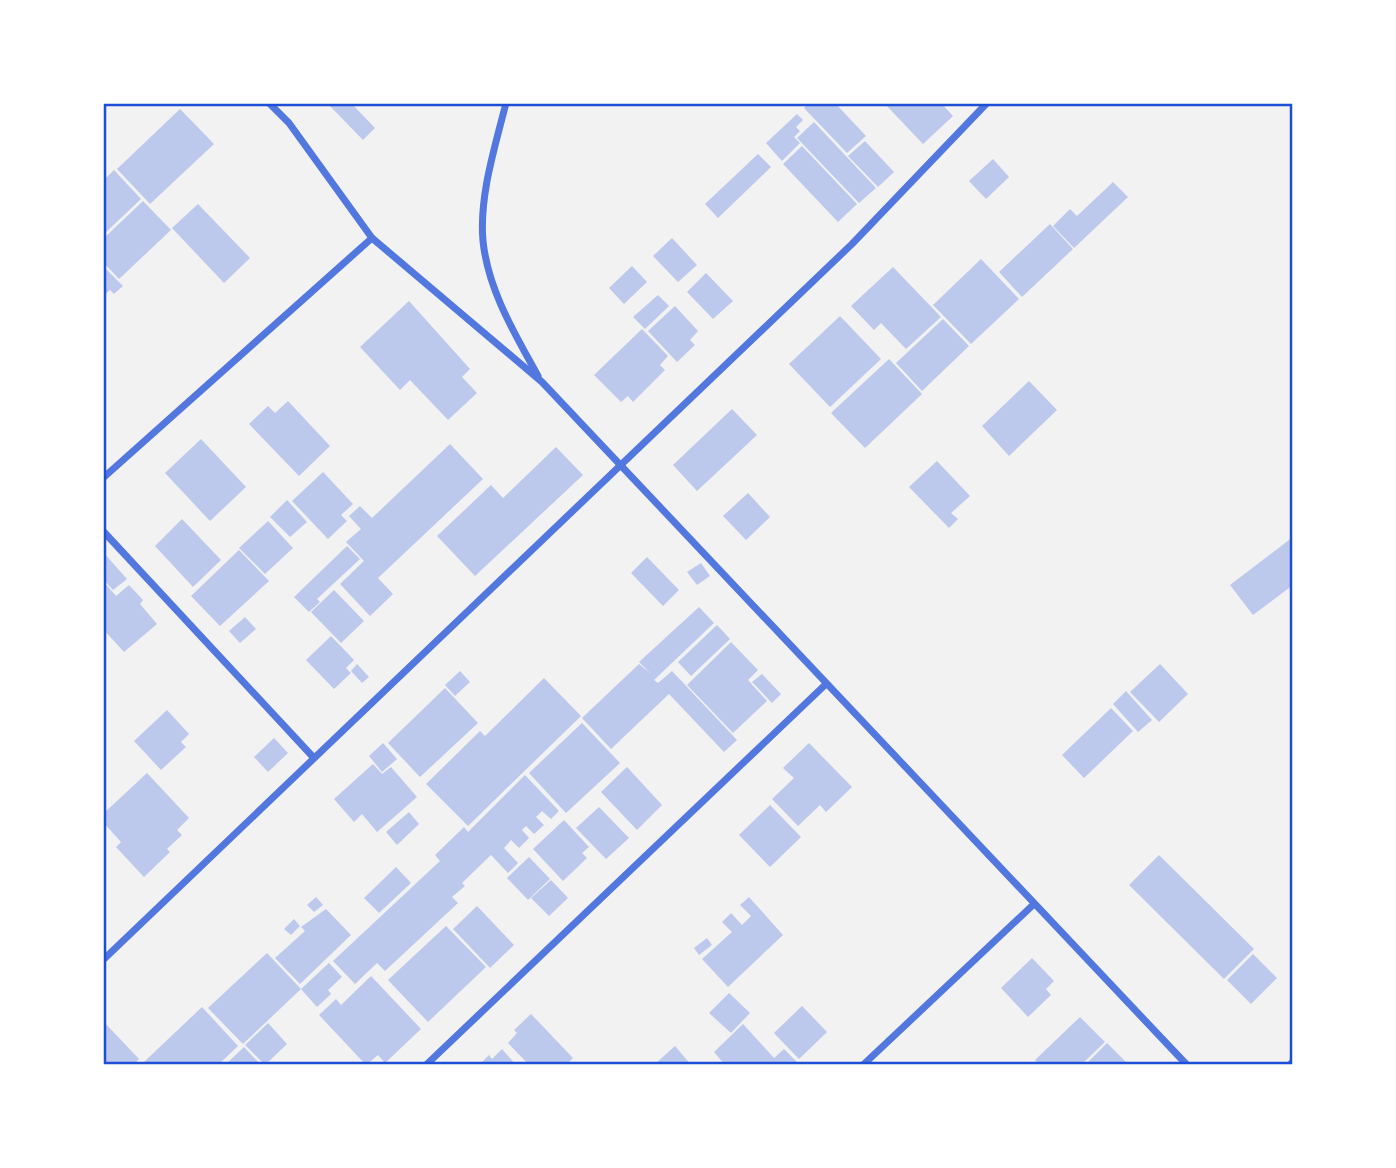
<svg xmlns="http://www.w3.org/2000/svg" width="1396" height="1168" font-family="'Exo 2',sans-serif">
<rect width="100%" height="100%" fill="#f2f2f2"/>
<g fill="#bdc9ec">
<polygon points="327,103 351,103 375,128 363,140"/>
<polygon points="809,103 835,103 866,136 847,153 804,108"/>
<polygon points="884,103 941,103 953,116 923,144"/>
<polygon points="180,109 214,144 150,204 117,169"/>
<polygon points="797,114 803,120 796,127 800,131 794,137 800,143 782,161 766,143"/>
<polygon points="814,122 876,188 859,203 797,138"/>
<polygon points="865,141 894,172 878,187 848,156"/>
<polygon points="802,146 857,204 838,222 783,164"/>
<polygon points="758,154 771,167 718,218 705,204"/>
<polygon points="993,159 1009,177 986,199 969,181"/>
<polygon points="114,170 141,199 103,235 103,181"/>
<polygon points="1113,182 1128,197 1074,248 1053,226 1070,209 1077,216"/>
<polygon points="143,201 171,230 119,279 103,262 103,239"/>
<polygon points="198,204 250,258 224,283 172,228"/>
<polygon points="1050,224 1073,249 1022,297 999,272"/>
<polygon points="672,238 697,265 678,282 653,256"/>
<polygon points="981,259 1019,299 971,344 933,305"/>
<polygon points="103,266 123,286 114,294 110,290 103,296"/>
<polygon points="632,266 647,282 624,304 609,288"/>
<polygon points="893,267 941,317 906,349 881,323 874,330 851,306"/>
<polygon points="706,273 733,301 713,319 687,292"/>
<polygon points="658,295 669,306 645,329 633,317"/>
<polygon points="409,301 470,369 462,377 477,393 448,420 410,380 400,390 360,347"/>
<polygon points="675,306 698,331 690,340 695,345 677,362 648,331"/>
<polygon points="840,316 881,359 830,407 789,364"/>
<polygon points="943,319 969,346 922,391 896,363"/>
<polygon points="642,329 668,356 660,365 665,370 633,402 628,396 621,402 594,375"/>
<polygon points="889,359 922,394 865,448 831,413"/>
<polygon points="1029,381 1057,410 1009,456 982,426"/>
<polygon points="288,401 330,446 299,476 249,424 268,406 275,413"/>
<polygon points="732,409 757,435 697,491 673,465"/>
<polygon points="201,439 246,487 210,521 165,473"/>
<polygon points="450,444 483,479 378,578 393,594 370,616 340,584 364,561 346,542 361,529 349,516 360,506 372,518"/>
<polygon points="556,447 583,475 475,576 437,536 491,485 503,498"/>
<polygon points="937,461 970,496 951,513 958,519 949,528 909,487"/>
<polygon points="323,472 353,504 341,515 347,521 328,539 292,501"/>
<polygon points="748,493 770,517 746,540 723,516"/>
<polygon points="287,500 307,522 290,537 270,517"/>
<polygon points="182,519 221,560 193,587 155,546"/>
<polygon points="268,521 293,548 265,574 239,548"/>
<polygon points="1293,537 1293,585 1253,615 1230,585"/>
<polygon points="347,546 360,559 317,599 320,602 309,612 294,597"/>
<polygon points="239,550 269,581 220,626 191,596"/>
<polygon points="103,552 127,579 113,590 103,579"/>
<polygon points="647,557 679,590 663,606 631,573"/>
<polygon points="701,563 710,576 697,585 687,572"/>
<polygon points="103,581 116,596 129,585 143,600 140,604 157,624 124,652 103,629"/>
<polygon points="334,590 364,621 341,643 311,612"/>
<polygon points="699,607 714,623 654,680 658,683 672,671 737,740 724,752 669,694 611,749 582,718 639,664 651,674 639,662"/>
<polygon points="245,617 256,629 240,643 229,631"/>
<polygon points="717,625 730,639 691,676 678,662"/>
<polygon points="331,636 354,660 346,668 351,673 334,689 306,660"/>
<polygon points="731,642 758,670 748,680 767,701 733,733 687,685"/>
<polygon points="357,664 369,677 362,683 351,671"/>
<polygon points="1160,664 1188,694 1159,722 1130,692"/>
<polygon points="460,671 470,682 455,696 445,685"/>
<polygon points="762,674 781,694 772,703 752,682"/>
<polygon points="544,678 581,716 468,826 426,784 480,731 485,736"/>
<polygon points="445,688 478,723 420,777 388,743"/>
<polygon points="1126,691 1152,720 1138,732 1113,704"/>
<polygon points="1111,708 1133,731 1084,778 1062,755"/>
<polygon points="167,710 189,734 181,742 186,747 161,770 134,741"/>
<polygon points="582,723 620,763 566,813 529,773"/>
<polygon points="274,738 288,753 268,772 254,757"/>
<polygon points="383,743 397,759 382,772 369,756"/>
<polygon points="809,743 852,787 826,812 820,805 798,826 772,799 794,778 783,768"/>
<polygon points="373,764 382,774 391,767 417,797 377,832 362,814 354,822 334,799"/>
<polygon points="627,767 662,805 637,830 601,792"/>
<polygon points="147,773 189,818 177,830 182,835 167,849 170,852 144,877 116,847 121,842 103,822 103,814"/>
<polygon points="525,775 559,811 551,819 542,811 536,817 544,825 534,834 526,826 522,830 529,838 519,848 511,840 504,848 518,863 508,873 491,855 462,883 465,886 452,897 458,903 385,971 377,963 355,984 333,961 440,861 435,855 464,827 468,832"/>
<polygon points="770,805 801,837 770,867 739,835"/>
<polygon points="599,807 629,838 606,859 576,828"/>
<polygon points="409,812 419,824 397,845 386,832"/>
<polygon points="564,820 589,847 582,853 587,858 563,881 533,849"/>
<polygon points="1159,855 1254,949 1224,979 1129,885"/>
<polygon points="529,857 550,879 528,900 507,878"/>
<polygon points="396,867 411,883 379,913 364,898"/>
<polygon points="551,880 568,898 549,916 531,898"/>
<polygon points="316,897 323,905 314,912 307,905"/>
<polygon points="749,897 783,935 728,987 702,959 732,932 722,922 731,913 742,925 751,916 740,905"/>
<polygon points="477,906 514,945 490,968 453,929"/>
<polygon points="326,909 351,935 300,984 275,958 305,931 301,927"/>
<polygon points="294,919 300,926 291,935 284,929"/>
<polygon points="446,926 486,967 428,1022 388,980"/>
<polygon points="707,938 712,945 699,955 694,948"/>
<polygon points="267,953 301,989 243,1044 208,1008"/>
<polygon points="1253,954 1277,978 1251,1004 1227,980"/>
<polygon points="1032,958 1054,981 1046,989 1051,995 1028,1017 1001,988"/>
<polygon points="329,963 342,977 328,990 331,994 317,1007 301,989"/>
<polygon points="371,976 421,1029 385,1063 378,1055 366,1065 319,1015 336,999 341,1005"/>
<polygon points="729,993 750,1013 731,1033 709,1013"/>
<polygon points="802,1006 827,1032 799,1059 774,1033"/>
<polygon points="202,1007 238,1046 218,1065 146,1065 144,1062"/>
<polygon points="531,1014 573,1058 566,1065 529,1065 508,1043 517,1033 514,1030"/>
<polygon points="1080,1017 1105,1042 1081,1065 1040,1065 1035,1060"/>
<polygon points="103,1021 139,1059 133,1065 103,1065"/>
<polygon points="268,1023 287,1044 265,1065 245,1045"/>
<polygon points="743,1024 774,1058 784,1049 800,1065 725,1065 714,1052"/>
<polygon points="1107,1043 1127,1063 1125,1065 1085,1065"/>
<polygon points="675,1046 691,1065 654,1065"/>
<polygon points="244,1047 261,1065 225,1065"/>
<polygon points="502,1049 516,1065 479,1065 489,1055 492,1059"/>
</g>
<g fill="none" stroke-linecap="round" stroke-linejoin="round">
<g stroke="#5277de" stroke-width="7">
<polyline points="269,103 289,123 372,238 542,382 1187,1065"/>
<path d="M506,103C495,147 479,196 483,241C488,290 515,334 538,376"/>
<polyline points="103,478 372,238"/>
<polyline points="103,531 314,758"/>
<polyline points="103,960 852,244 987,103"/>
<polyline points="426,1065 826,684"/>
<polyline points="863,1065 1034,904"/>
<polyline points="1290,1065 1293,1061"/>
</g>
</g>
<rect width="1396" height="1168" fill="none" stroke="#ffffff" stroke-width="210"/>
<rect x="105" y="105" width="1186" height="958" fill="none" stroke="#1d4ed8" stroke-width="2.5"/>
</svg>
